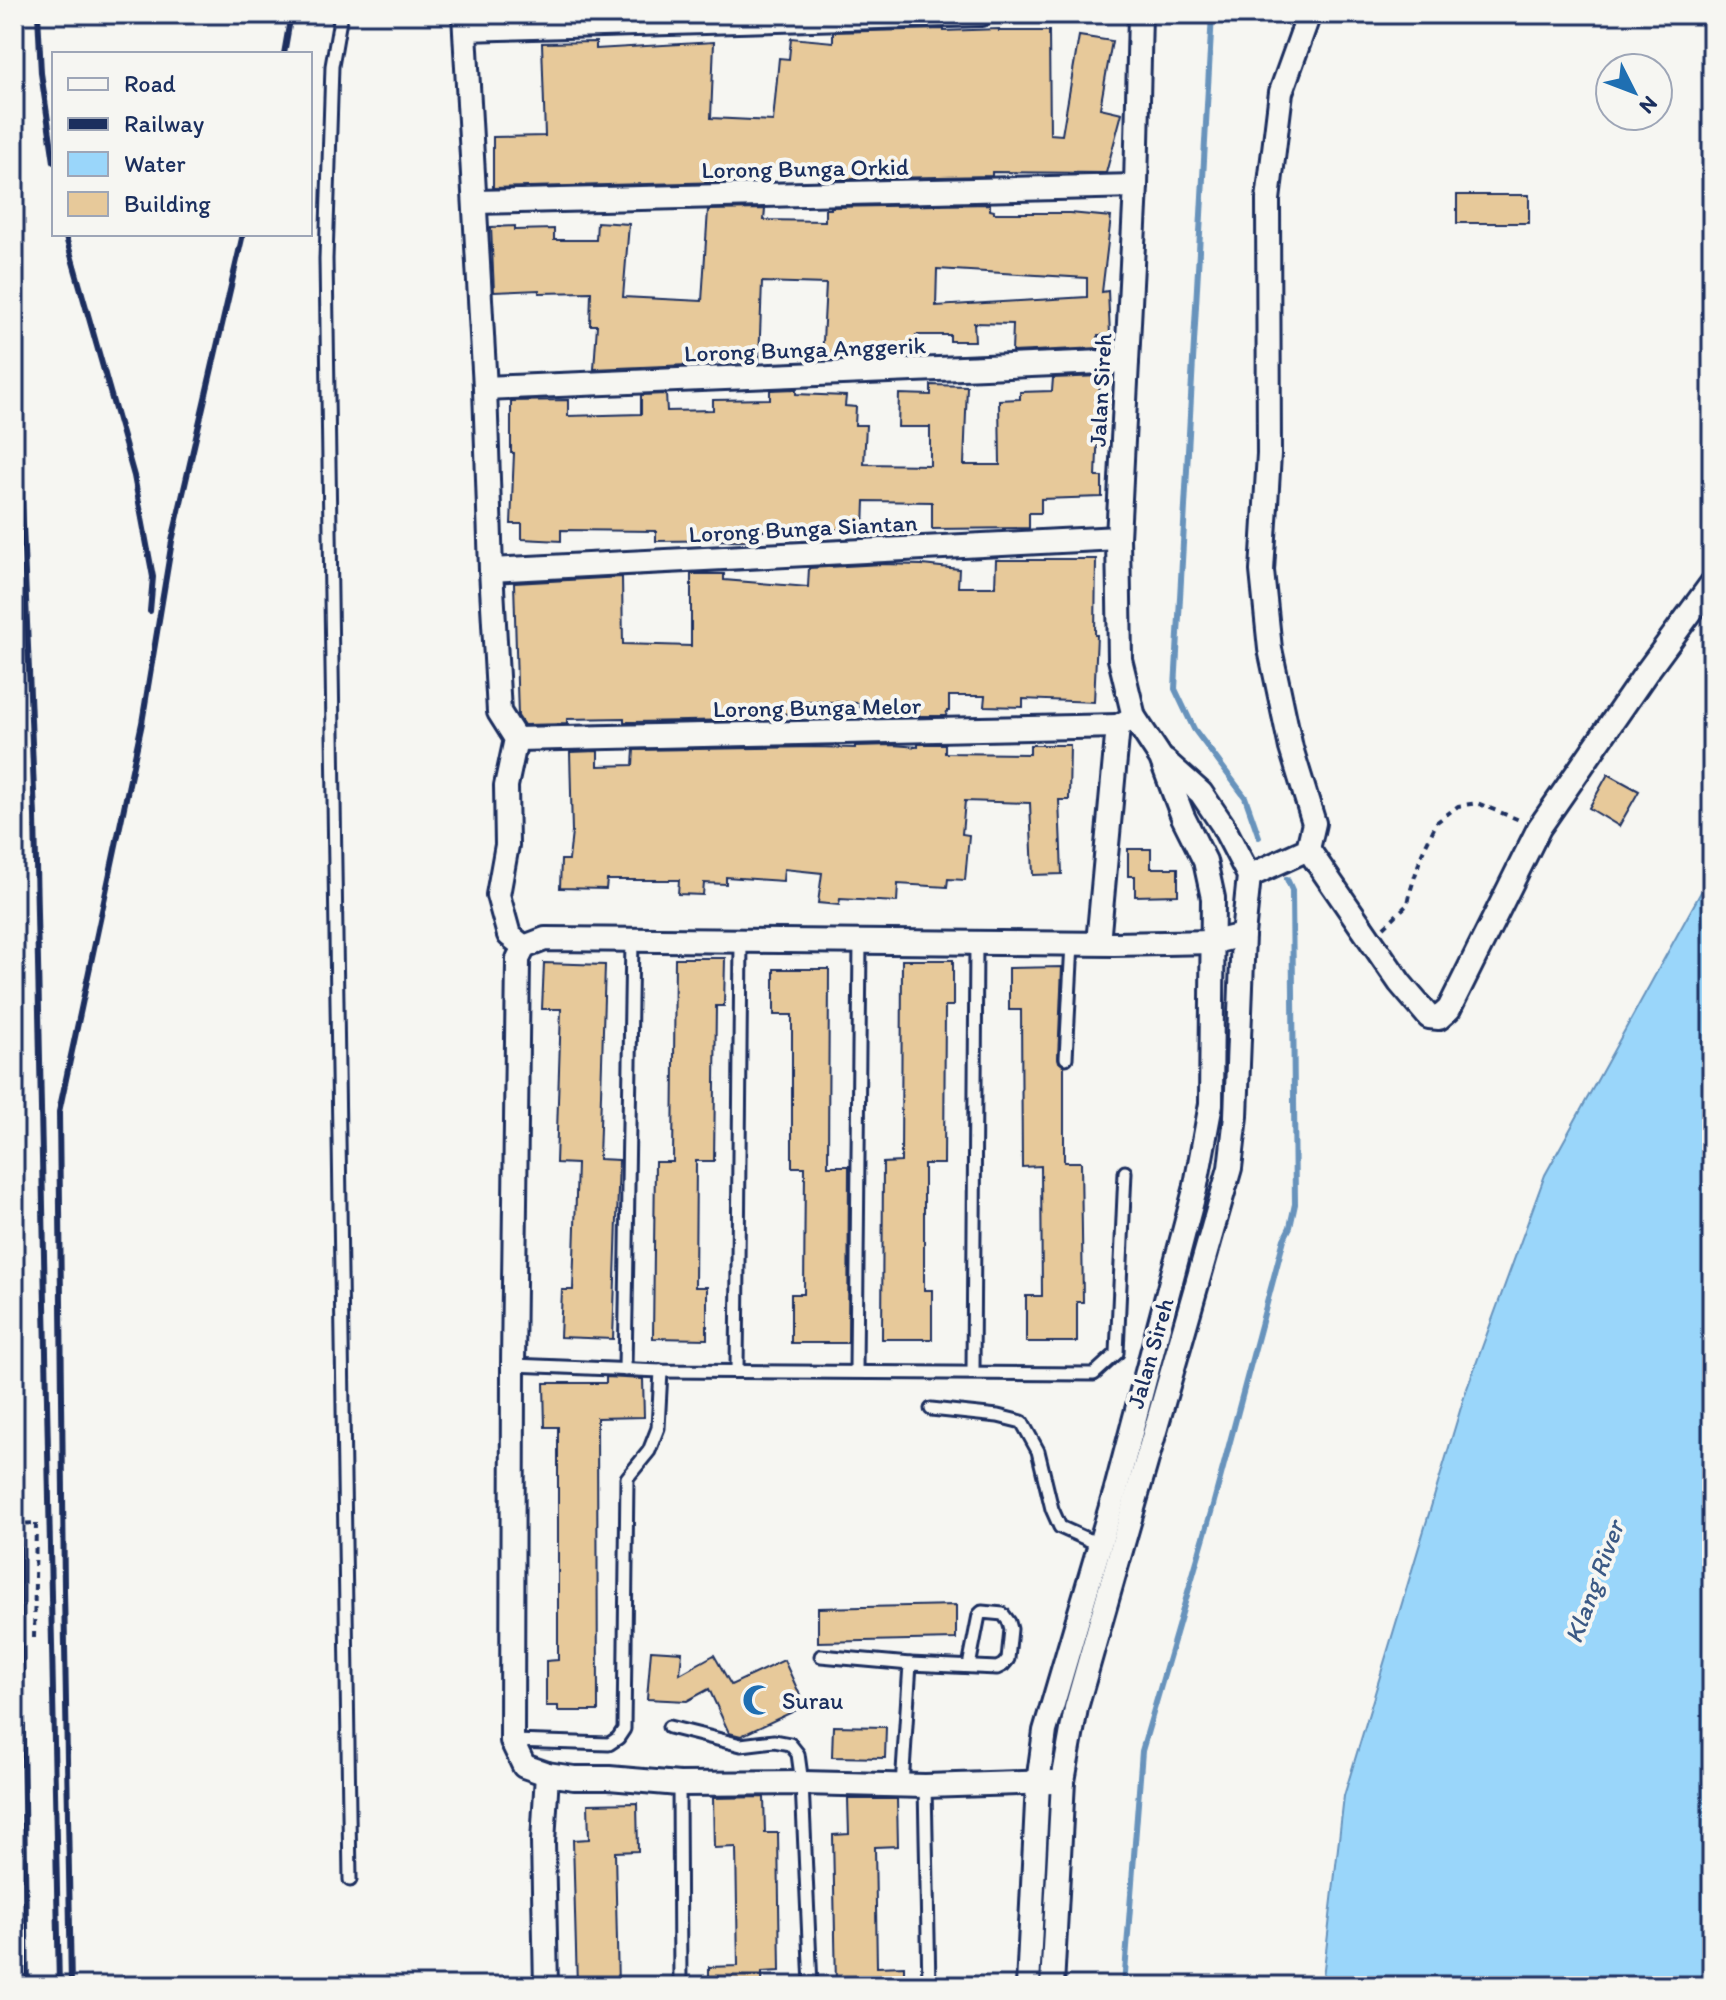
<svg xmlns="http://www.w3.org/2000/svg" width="1726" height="2000" font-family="Itim,sans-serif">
<rect width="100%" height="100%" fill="#f6f6f2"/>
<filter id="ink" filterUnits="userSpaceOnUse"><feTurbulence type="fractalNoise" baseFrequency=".0125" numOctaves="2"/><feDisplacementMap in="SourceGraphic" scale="16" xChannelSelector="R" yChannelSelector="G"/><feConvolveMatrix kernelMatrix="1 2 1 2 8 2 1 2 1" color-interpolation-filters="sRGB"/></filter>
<g filter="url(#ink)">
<polygon fill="#9ad6fa" stroke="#6793bc" stroke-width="2" points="1712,872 1712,1986 1322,1986 1344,1796 1465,1394 1545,1175"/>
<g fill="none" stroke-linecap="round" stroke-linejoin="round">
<g stroke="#6793bc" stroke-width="6">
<polyline points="1212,14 1175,689 1194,729 1245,797 1259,837"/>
<polyline points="1124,1986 1142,1751 1212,1509 1284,1239 1290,1227 1295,1204 1292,890 1287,879"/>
</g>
</g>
<g fill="#e7c99a" stroke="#1b2f5e" stroke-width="2" fill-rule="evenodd">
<polygon points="944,29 944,31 999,29 999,31 1049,31 1050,134 1062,135 1079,36 1112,41 1100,108 1122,113 1106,173 992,172 992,176 832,179 833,174 766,168 765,181 493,188 493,137 545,136 542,43 596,42 596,49 714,42 711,118 773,121 779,58 789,59 791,38 833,42 833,32"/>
<rect x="1457" y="195" width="72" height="28"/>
<path d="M990,204V210L994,211V213H1070L1111,217L1102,292L1108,291L1110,335H1098L1099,348L1012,352L1013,324L974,323L975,341H950V335H916V355L873,356V358L822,360L826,284L762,282L759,362H689V365L594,369L597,325H590L591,292L539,293V290L494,292L491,227L515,226V230L554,229V240H596L597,222L629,224L623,297L702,301L708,210L765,209L764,220L825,221V209H831V207ZM937,269L1087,278V297L936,306Z"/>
<polygon points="1100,376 1096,477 1102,477 1102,497 1041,499 1041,513 1029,513 1029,528 932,529 932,502 865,501 864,530 805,529 805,531 748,531 748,540 656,541 656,531 561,530 561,541 522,539 522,524 511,524 514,453 511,453 511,401 568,400 568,416 641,414 641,395 666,394 667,411 713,410 713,400 770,399 770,390 796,389 796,394 846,396 845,406 856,407 855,425 866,425 864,464 930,465 930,427 898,427 899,394 931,395 931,385 967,386 964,465 1000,465 999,400 1020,399 1020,392 1052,391 1053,378"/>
<polygon points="1045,559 1096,559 1095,635 1097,635 1094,702 1023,699 1023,707 984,706 985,696 949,696 949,711 947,711 946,716 919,716 919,710 917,710 859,707 860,703 797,701 797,714 738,712 738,720 634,722 624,722 624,718 567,719 567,724 524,725 518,716 514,583 622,577 623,644 691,646 691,574 724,574 724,580 808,587 809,568 882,564 922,565 959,569 958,587 995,587 996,560 1045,560"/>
<polygon points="918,744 945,744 945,753 1030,754 1030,745 1070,745 1069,800 1059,800 1062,874 1033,875 1030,803 965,801 962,834 969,835 965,880 948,879 947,887 898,884 897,902 840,899 839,905 818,903 822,873 784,869 783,881 726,877 726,884 704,883 703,895 678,894 679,880 607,880 606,889 560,888 561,860 569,860 572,832 570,752 598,751 598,766 633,765 634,750 815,747 855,748 855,746 893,745 918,747"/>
<polygon points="1608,774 1639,791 1619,826 1589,808"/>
<polygon points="1128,849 1151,849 1151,868 1178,868 1178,895 1135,896 1135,876 1128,876"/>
<polygon points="675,958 725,958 724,1006 716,1006 714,1161 696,1161 695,1287 707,1287 707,1339 653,1338 655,1162 673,1162"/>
<polygon points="902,960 953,960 953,1006 945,1006 944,1164 924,1164 924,1290 932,1290 932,1339 882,1339 883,1163 901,1162"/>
<polygon points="544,963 605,965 599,1159 619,1160 613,1339 560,1337 562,1290 573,1290 577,1164 556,1163 561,1009 542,1009"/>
<polygon points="1062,967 1058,1058 1059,1062 1064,1066 1064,1162 1081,1162 1083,1302 1077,1302 1077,1342 1026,1342 1026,1296 1042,1296 1041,1166 1022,1167 1021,1010 1009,1010 1009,968"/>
<polygon points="774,969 829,969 828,1166 849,1166 848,1343 791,1343 791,1294 804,1294 805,1167 792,1167 792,1015 774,1015"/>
<polygon points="606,1377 643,1379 644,1417 597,1418 598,1711 558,1711 558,1706 546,1706 546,1661 558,1660 558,1427 545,1427 544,1383 606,1383"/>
<polygon points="956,1605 956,1639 818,1642 818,1608"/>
<polygon points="651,1650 682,1652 680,1674 714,1655 731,1685 784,1660 805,1706 741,1736 729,1733 709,1689 687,1701 647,1699"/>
<polygon points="833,1726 886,1727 885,1758 832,1757"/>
<polygon points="764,1797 765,1833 778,1833 780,1971 762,1972 762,1986 709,1986 709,1967 738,1966 736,1847 714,1848 713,1798"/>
<polygon points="848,1799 897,1799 898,1846 875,1847 877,1967 904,1966 904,1986 836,1986 833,1835 849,1834"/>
<polygon points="637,1803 638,1851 615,1852 618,1986 577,1986 573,1840 589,1839 588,1804"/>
</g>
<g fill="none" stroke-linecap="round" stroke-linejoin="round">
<defs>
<g id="lane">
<polyline points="341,14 332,66 326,259 350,1880"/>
<polyline points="1066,1058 1072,943"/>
<polyline points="513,1365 661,1371 1094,1374 1117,1353 1125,1172"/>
<polyline points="625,1370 632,940"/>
<polyline points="737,1371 741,941"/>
<polyline points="856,1371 860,941"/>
<polyline points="973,1372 976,943"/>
<polyline points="931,1409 998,1416 1022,1422 1038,1451 1052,1509 1060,1527 1100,1545"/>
<polyline points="821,1656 910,1664 902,1786"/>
<polyline points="910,1664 997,1668 1003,1665 1008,1659 1011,1629 1009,1622 1003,1614 982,1612 979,1615 969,1666"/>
<polyline points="669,1727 741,1745 774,1741 790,1744 798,1754 802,1783 811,1986"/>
<polyline points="513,1741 609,1744 618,1738 624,1729 627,1478 649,1451 658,1428 661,1371"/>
<polyline points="679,1784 680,1986"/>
<polyline points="925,1786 929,1986"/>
</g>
<g id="street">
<polyline points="464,14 485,388 491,570 499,712 516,739 506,786 507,845 498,895 509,935 524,947"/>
<polyline points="465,29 981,14"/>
<polyline points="475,202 1136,186"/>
<polyline points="485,388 1127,361"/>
<polyline points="491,570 1118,538"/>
<polyline points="516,739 1118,726"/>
<polyline points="1308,849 1400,983 1429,1017 1439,1018 1449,1009 1539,828 1646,673 1712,583"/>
<polyline points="1249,876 1308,849 1314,823 1291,748 1270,649 1262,571 1269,454 1268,200 1281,92 1309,14"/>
<polyline points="1098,943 1118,726 1129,720"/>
<polyline points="547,1774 524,1766 512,1741 513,1365 518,959 524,947 545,939 1114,944 1214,942 1243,935"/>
<polyline points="546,1986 543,1842 547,1774 574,1778 609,1778 679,1784 802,1783 925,1786 1053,1782"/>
<polyline points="1028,1986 1038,1783 1045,1731 1115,1493 1195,1190 1211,1104 1213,898 1205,861 1183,817 1161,758 1134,717 1120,659 1118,538 1136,186 1140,14"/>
<polyline points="1052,1986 1063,1781 1076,1708 1230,1168 1236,1116 1243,935 1249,876 1222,824 1201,793 1165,761"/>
</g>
</defs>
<use href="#lane" stroke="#1b2f5e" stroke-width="17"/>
<use href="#street" stroke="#1b2f5e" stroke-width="28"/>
<g stroke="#1b2f5e" stroke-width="4" stroke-dasharray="6 6" stroke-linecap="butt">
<polyline points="1384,927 1408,904 1411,889 1422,853 1437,822 1458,806 1477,803 1522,821"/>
<polyline points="34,1638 36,1523"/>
</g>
<use href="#lane" stroke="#f6f6f2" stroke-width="11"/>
<use href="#street" stroke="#f6f6f2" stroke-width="22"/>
<g stroke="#1b2f5e" stroke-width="6">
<polyline points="38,14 41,73 54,162"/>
<polyline points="284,54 291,14"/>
<polyline points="14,201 15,332 35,816 59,1986"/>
<polyline points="65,234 134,476 153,577 150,611"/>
<polyline points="14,1186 27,1986"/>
<polyline points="71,1986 64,1589 59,1112 142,723 172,541 243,234"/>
</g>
<polyline stroke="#1b2f5e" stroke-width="4" stroke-dasharray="6 6" stroke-linecap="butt" points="14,1524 36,1523"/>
</g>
</g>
<defs>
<symbol id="mosque-bare" viewBox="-9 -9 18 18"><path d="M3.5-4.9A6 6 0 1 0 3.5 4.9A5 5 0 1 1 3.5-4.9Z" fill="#1f6fb2" stroke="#f6f6f2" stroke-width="2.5" paint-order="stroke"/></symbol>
</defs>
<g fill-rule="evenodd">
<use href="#mosque-bare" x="736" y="1678" width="44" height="44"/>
</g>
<g text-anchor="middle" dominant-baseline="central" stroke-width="8" stroke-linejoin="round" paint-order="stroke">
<g font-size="24" fill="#1b2f5e" stroke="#f6f6f2">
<text transform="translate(805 168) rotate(-1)">Lorong Bunga Orkid</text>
<text transform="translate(805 349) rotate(-2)">Lorong Bunga Anggerik</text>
<text transform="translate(1100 390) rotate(-87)">Jalan Sireh</text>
<text transform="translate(803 528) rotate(-3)">Lorong Bunga Siantan</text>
<text transform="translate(817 707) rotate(-1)">Lorong Bunga Melor</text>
<text transform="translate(1150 1353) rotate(-74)">Jalan Sireh</text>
</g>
<g font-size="24" fill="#1b2f5e" stroke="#f6f6f2" text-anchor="start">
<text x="782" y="1700">Surau</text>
</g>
<g font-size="26" font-style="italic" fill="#3b5985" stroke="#f6f6f2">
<text transform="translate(1594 1582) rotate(-70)">Klang River</text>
</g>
</g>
<rect width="1726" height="2000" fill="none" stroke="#f6f6f2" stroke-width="48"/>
<rect x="24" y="24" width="1678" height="1952" fill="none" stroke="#1b2f5e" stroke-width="3" filter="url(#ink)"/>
<rect x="52" y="52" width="260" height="184" fill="#f6f6f2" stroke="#9ea6b7" stroke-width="2"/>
<rect x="68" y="78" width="40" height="12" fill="#f6f6f2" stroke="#9ea6b7" stroke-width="2"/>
<text x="124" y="92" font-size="24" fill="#1b2f5e">Road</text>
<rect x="68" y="118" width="40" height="12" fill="#1b2f5e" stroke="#9ea6b7" stroke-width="2"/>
<text x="124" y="132" font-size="24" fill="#1b2f5e">Railway</text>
<rect x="68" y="152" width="40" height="24" fill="#9ad6fa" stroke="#9ea6b7" stroke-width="2"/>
<text x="124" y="172" font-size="24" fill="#1b2f5e">Water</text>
<rect x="68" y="192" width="40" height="24" fill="#e7c99a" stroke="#9ea6b7" stroke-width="2"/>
<text x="124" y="212" font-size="24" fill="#1b2f5e">Building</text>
<g transform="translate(1634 92) rotate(132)"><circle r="38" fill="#f6f6f2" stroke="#9ea6b7" stroke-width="2"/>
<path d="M0-6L14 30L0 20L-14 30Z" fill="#1f6fb2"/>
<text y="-12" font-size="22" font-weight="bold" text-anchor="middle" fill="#1b2f5e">N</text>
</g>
</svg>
